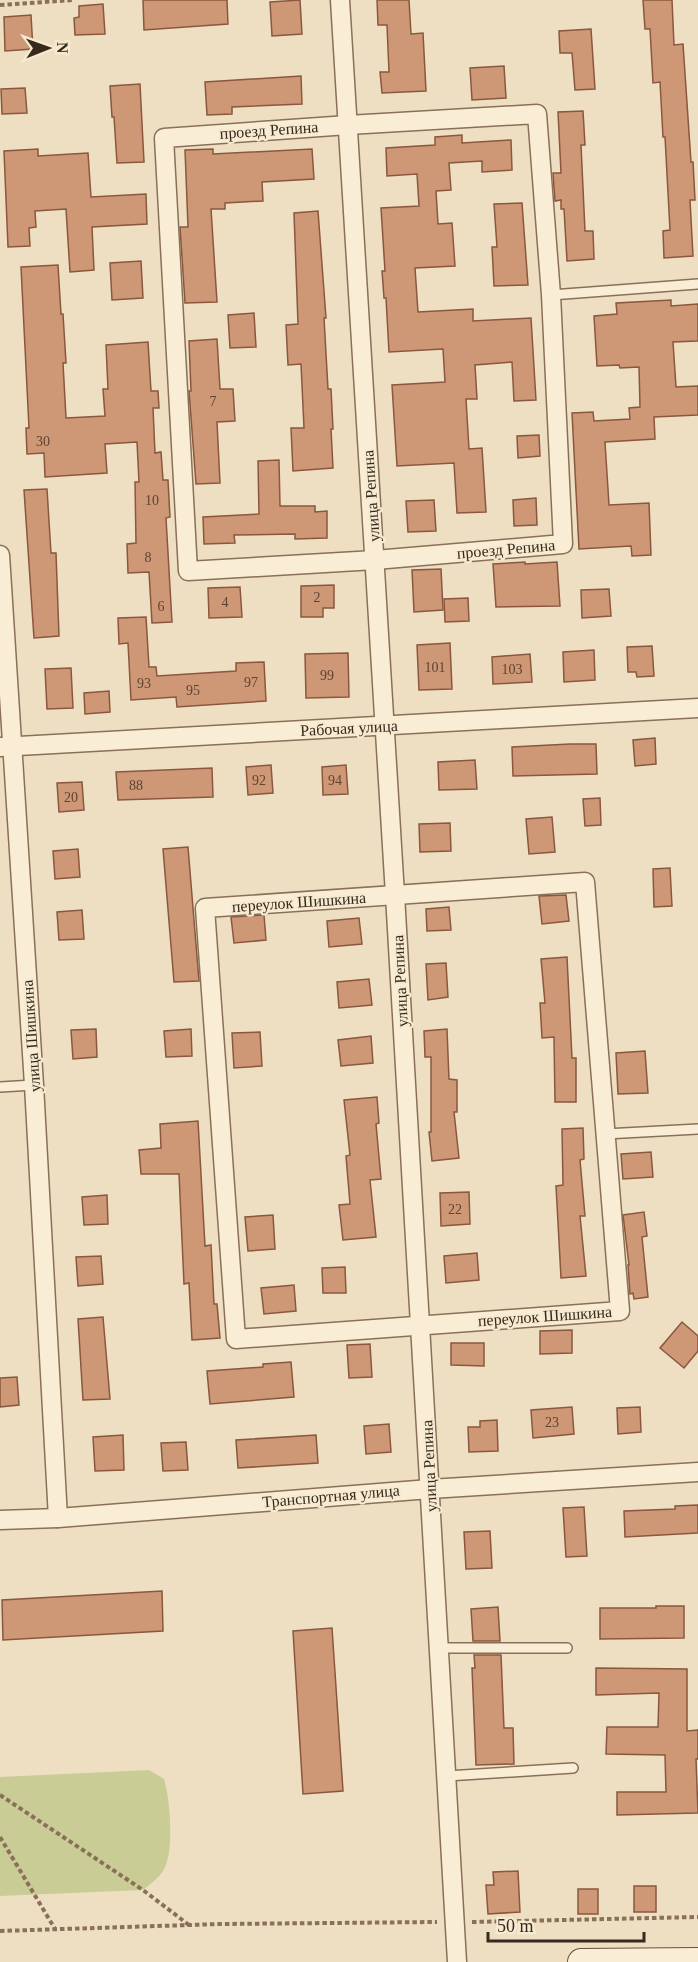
<svg xmlns="http://www.w3.org/2000/svg" width="698" height="1962" font-family="Georgia,serif">
<rect width="100%" height="100%" fill="#efdfc2"/>
<path fill="#c9cd95" d="M149,1770L164,1779C170,1798 174,1849 165,1867C161,1877 150,1884 143,1890L0,1896V1777Z"/>
<g fill="#ce9776" stroke="#89583e" stroke-width="1.5">
<polygon points="143,0 227,0 228,24 144,30"/>
<polygon points="300,0 302,34 272,36 270,2"/>
<polygon points="377,0 409,0 411,34 423,33 426,91 382,93 380,72 389,72 387,25 378,25"/>
<polygon points="643,0 672,0 674,45 683,44 691,162 693,162 695,200 690,200 693,256 664,258 663,231 670,230 665,137 663,137 660,82 653,83 650,29 645,29"/>
<polygon points="103,4 105,34 75,35 74,18 79,17 79,6"/>
<polygon points="31,15 33,49 5,51 4,17"/>
<polygon points="591,29 595,89 575,90 572,53 560,53 559,31"/>
<polygon points="504,66 506,98 472,100 470,68"/>
<polygon points="301,76 302,104 232,107 232,114 207,115 205,82"/>
<polygon points="140,84 144,162 117,163 114,117 112,117 110,86"/>
<polygon points="25,88 27,113 2,114 1,89"/>
<polygon points="583,111 585,145 581,145 585,231 593,231 594,259 567,261 564,209 561,209 561,200 555,201 553,173 561,173 558,112"/>
<polygon points="462,135 462,143 511,140 512,170 482,172 482,161 449,163 451,190 436,191 438,224 452,223 455,266 415,268 418,312 473,309 473,321 531,318 536,400 514,401 512,362 475,365 477,399 466,399 469,449 482,448 486,512 457,513 454,463 397,466 392,385 445,382 443,349 389,352 386,298 384,298 382,271 385,271 381,208 419,206 417,174 387,176 386,148 435,145 435,137"/>
<polygon points="38,149 38,156 88,153 91,197 146,194 147,224 92,227 94,270 70,272 66,209 35,211 36,227 29,228 30,246 8,247 4,151"/>
<polygon points="213,149 213,154 312,149 314,179 262,182 263,201 225,203 225,209 211,209 217,302 185,303 180,227 188,227 185,150"/>
<polygon points="522,203 528,285 494,286 492,247 497,247 494,204"/>
<polygon points="318,211 326,318 324,318 328,389 331,389 333,429 331,429 333,468 293,471 291,428 304,428 301,364 288,365 286,325 298,324 294,213"/>
<polygon points="141,261 143,298 112,300 110,263"/>
<polygon points="58,265 61,314 63,314 66,363 63,363 66,418 105,416 103,389 108,389 106,345 148,342 151,391 158,391 159,408 153,408 155,453 161,452 163,480 168,480 170,517 166,518 172,622 152,623 149,572 128,573 127,544 136,543 135,482 139,482 137,442 105,444 107,473 45,477 44,453 27,454 26,428 29,428 21,267"/>
<polygon points="671,300 671,306 698,304 698,341 673,342 676,387 698,386 698,415 654,417 655,439 605,442 609,505 649,503 651,555 632,556 631,546 579,549 572,413 593,412 594,421 630,419 629,408 640,407 639,367 620,368 619,365 597,366 594,316 617,314 616,303"/>
<polygon points="254,313 256,347 230,348 228,315"/>
<polygon points="217,339 220,389 233,389 235,421 217,422 220,483 196,484 189,391 191,391 189,341"/>
<polygon points="539,435 540,456 518,458 517,436"/>
<polygon points="279,460 280,506 315,506 315,512 327,511 327,538 295,539 295,534 234,535 235,543 204,544 203,517 259,514 258,461"/>
<polygon points="47,489 51,553 56,553 59,636 34,638 24,490"/>
<polygon points="536,498 537,525 514,526 513,500"/>
<polygon points="434,500 436,531 408,532 406,501"/>
<polygon points="525,562 525,564 557,562 560,606 496,607 493,564"/>
<polygon points="441,569 443,610 414,612 412,570"/>
<polygon points="334,585 334,608 323,608 323,617 301,617 301,586"/>
<polygon points="240,587 242,617 209,618 208,588"/>
<polygon points="609,589 611,616 582,618 581,590"/>
<polygon points="468,598 469,621 445,622 444,599"/>
<polygon points="146,617 149,667 156,667 157,676 236,671 236,663 264,662 266,701 177,707 176,697 131,700 128,643 119,644 118,618"/>
<polygon points="450,643 452,689 419,690 417,645"/>
<polygon points="652,646 654,676 637,677 636,672 628,672 627,647"/>
<polygon points="594,650 595,680 564,682 563,652"/>
<polygon points="348,653 349,697 306,698 305,654"/>
<polygon points="530,654 532,682 493,684 492,657"/>
<polygon points="71,668 73,708 47,709 45,669"/>
<polygon points="109,691 110,712 85,714 84,693"/>
<polygon points="655,738 656,764 635,766 633,740"/>
<polygon points="570,744 596,744 597,774 513,776 512,747"/>
<polygon points="475,760 477,789 439,790 438,762"/>
<polygon points="271,765 273,793 248,795 246,767"/>
<polygon points="346,765 348,794 323,795 322,767"/>
<polygon points="212,768 213,797 118,800 116,772"/>
<polygon points="82,782 84,810 59,812 57,783"/>
<polygon points="600,798 601,825 585,826 583,799"/>
<polygon points="552,817 555,852 529,854 526,819"/>
<polygon points="450,823 451,851 420,852 419,824"/>
<polygon points="188,847 199,981 174,982 163,849"/>
<polygon points="78,849 80,877 55,879 53,851"/>
<polygon points="670,868 672,906 654,907 653,869"/>
<polygon points="566,895 569,921 542,924 539,896"/>
<polygon points="449,907 451,930 427,931 426,909"/>
<polygon points="82,910 84,939 59,940 57,912"/>
<polygon points="264,915 266,940 234,943 231,917"/>
<polygon points="359,918 362,944 329,947 327,921"/>
<polygon points="567,957 572,1058 576,1058 576,1102 555,1102 554,1037 542,1038 540,1003 545,1003 541,959"/>
<polygon points="446,963 448,997 428,1000 426,964"/>
<polygon points="369,979 372,1005 339,1008 337,982"/>
<polygon points="96,1029 97,1057 73,1059 71,1030"/>
<polygon points="191,1029 192,1056 166,1057 164,1031"/>
<polygon points="447,1029 449,1079 457,1080 457,1112 454,1112 459,1158 432,1161 429,1132 431,1132 431,1057 425,1057 424,1031"/>
<polygon points="260,1032 262,1066 234,1068 232,1033"/>
<polygon points="371,1036 373,1063 341,1066 338,1040"/>
<polygon points="645,1051 648,1093 618,1094 616,1053"/>
<polygon points="377,1097 379,1123 376,1124 381,1179 370,1180 376,1237 343,1240 339,1205 350,1204 346,1156 350,1155 344,1100"/>
<polygon points="198,1121 205,1246 211,1245 214,1304 217,1304 220,1338 192,1340 189,1283 184,1284 179,1174 141,1174 139,1150 161,1148 160,1124"/>
<polygon points="583,1128 584,1159 580,1160 585,1216 580,1216 586,1276 561,1278 556,1186 563,1185 562,1129"/>
<polygon points="651,1152 653,1177 623,1179 621,1154"/>
<polygon points="469,1192 470,1224 441,1226 440,1193"/>
<polygon points="107,1195 108,1224 84,1225 82,1197"/>
<polygon points="644,1212 647,1236 642,1237 648,1297 634,1299 633,1293 630,1294 628,1265 629,1265 623,1215"/>
<polygon points="273,1215 275,1249 248,1251 245,1217"/>
<polygon points="477,1253 479,1280 446,1283 444,1256"/>
<polygon points="101,1256 103,1284 78,1286 76,1257"/>
<polygon points="345,1267 346,1293 323,1293 322,1268"/>
<polygon points="294,1285 296,1311 264,1314 261,1288"/>
<polygon points="103,1317 110,1399 83,1400 78,1319"/>
<polygon points="682,1322 698,1336 698,1351 684,1368 660,1348"/>
<polygon points="572,1330 572,1353 540,1354 540,1331"/>
<polygon points="451,1343 484,1343 484,1366 451,1365"/>
<polygon points="370,1344 372,1377 349,1378 347,1345"/>
<polygon points="291,1362 294,1397 210,1404 207,1371 263,1367 263,1364"/>
<polygon points="17,1377 19,1405 0,1407 0,1378"/>
<polygon points="572,1407 574,1434 533,1438 531,1410"/>
<polygon points="640,1407 641,1432 618,1434 617,1408"/>
<polygon points="497,1420 498,1451 469,1452 468,1427 480,1427 480,1421"/>
<polygon points="389,1424 391,1452 366,1454 364,1426"/>
<polygon points="123,1435 124,1470 95,1471 93,1437"/>
<polygon points="316,1435 318,1463 238,1468 236,1440"/>
<polygon points="186,1442 188,1470 163,1471 161,1443"/>
<polygon points="698,1505 698,1533 625,1537 624,1511 675,1509 675,1506"/>
<polygon points="584,1507 587,1556 566,1557 563,1508"/>
<polygon points="490,1531 492,1568 466,1569 464,1532"/>
<polygon points="162,1591 163,1631 3,1640 2,1600"/>
<polygon points="656,1606 684,1606 684,1638 600,1639 600,1608 656,1608"/>
<polygon points="498,1607 500,1641 473,1641 471,1609"/>
<polygon points="332,1628 343,1791 303,1794 293,1631"/>
<polygon points="474,1655 501,1655 504,1728 513,1728 514,1764 476,1765 472,1668 475,1668"/>
<polygon points="596,1668 687,1669 687,1731 698,1730 698,1759 696,1759 698,1813 617,1815 617,1792 666,1792 665,1755 606,1754 607,1727 658,1727 659,1693 596,1695"/>
<polygon points="518,1871 520,1912 488,1914 486,1885 494,1885 493,1872"/>
<rect x="634" y="1886" width="22" height="26"/>
<rect x="578" y="1889" width="20" height="25"/>
</g>
<g fill="none" stroke-linecap="round" stroke-linejoin="round">
<defs>
<g id="lane">
<polyline points="551,295 698,284"/>
<polyline points="0,1087 34,1085"/>
<polyline points="605,1134 698,1129"/>
<polyline points="439,1648 567,1648"/>
<polyline points="447,1776 573,1768"/>
</g>
<g id="street">
<polyline points="340,0 395,895 457,1962"/>
<polygon points="537,114 551,295 563,544 375,560 188,571 164,138 348,125"/>
<polyline points="0,555 34,1085 58,1518"/>
<polyline points="0,747 698,708"/>
<polygon points="585,882 620,1311 236,1339 205,908"/>
<polyline points="0,1520 58,1518 430,1489 698,1472"/>
</g>
<polyline id="secondary" points="581,1962 698,1961"/>
</defs>
<use href="#lane" stroke="#897058" stroke-width="12"/>
<use href="#street" stroke="#897058" stroke-width="21"/>
<use href="#secondary" stroke="#6b513c" stroke-width="28"/>
<g stroke="#897058" stroke-width="4" stroke-dasharray="4.5 3" stroke-linecap="butt">
<polyline points="0,5 73,0"/>
<polyline points="0,1795 143,1890 189,1925"/>
<polyline points="0,1837 55,1929"/>
<polyline points="472,1922 698,1917"/>
<polyline points="0,1931 221,1924 437,1922"/>
</g>
<use href="#lane" stroke="#faedd5" stroke-width="9"/>
<use href="#street" stroke="#faedd5" stroke-width="18"/>
<use href="#secondary" stroke="#faedd5" stroke-width="26"/>
</g>
<g text-anchor="middle" dominant-baseline="central" stroke-width="4.5" stroke-linejoin="round" paint-order="stroke">
<g font-size="14" fill="#5e4433">
<text x="213" y="401">7</text>
<text x="43" y="441">30</text>
<text x="152" y="500">10</text>
<text x="148" y="557">8</text>
<text x="317" y="597">2</text>
<text x="225" y="602">4</text>
<text x="161" y="606">6</text>
<text x="435" y="667">101</text>
<text x="512" y="669">103</text>
<text x="327" y="675">99</text>
<text x="251" y="682">97</text>
<text x="144" y="683">93</text>
<text x="193" y="690">95</text>
<text x="259" y="780">92</text>
<text x="335" y="780">94</text>
<text x="136" y="785">88</text>
<text x="71" y="797">20</text>
<text x="455" y="1209">22</text>
<text x="552" y="1422">23</text>
</g>
<g font-size="16" fill="#39291d" stroke="#f6ead1">
<text transform="translate(269 130) rotate(-4)">проезд Репина</text>
<text transform="translate(371 496) rotate(-94)">улица Репина</text>
<text transform="translate(506 549) rotate(-5)">проезд Репина</text>
<text transform="translate(349 728) rotate(-3)">Рабочая улица</text>
<text transform="translate(299 902) rotate(-4)">переулок Шишкина</text>
<text transform="translate(400 981) rotate(-93)">улица Репина</text>
<text transform="translate(31 1036) rotate(-94)">улица Шишкина</text>
<text transform="translate(545 1316) rotate(-4)">переулок Шишкина</text>
<text transform="translate(429 1466) rotate(-93)">улица Репина</text>
<text transform="translate(331 1496) rotate(-5)">Транспортная улица</text>
</g>
</g>
<g transform="translate(48 48) rotate(89)" stroke="#f6ead1" stroke-width="4.5" paint-order="stroke">
<path d="M0-4.5L10 22L0 15L-10 22Z" fill="#39291d"/>
<text y="-9" font-size="16" font-weight="bold" text-anchor="middle" fill="#39291d">N</text>
</g>
<path d="M488 1932v9h156v-9" fill="none" stroke="#39291d" stroke-width="3"/>
<text x="497" y="1932" font-size="18" fill="#39291d" stroke="#f6ead1" stroke-width="4.5" paint-order="stroke">50 m</text>
</svg>
